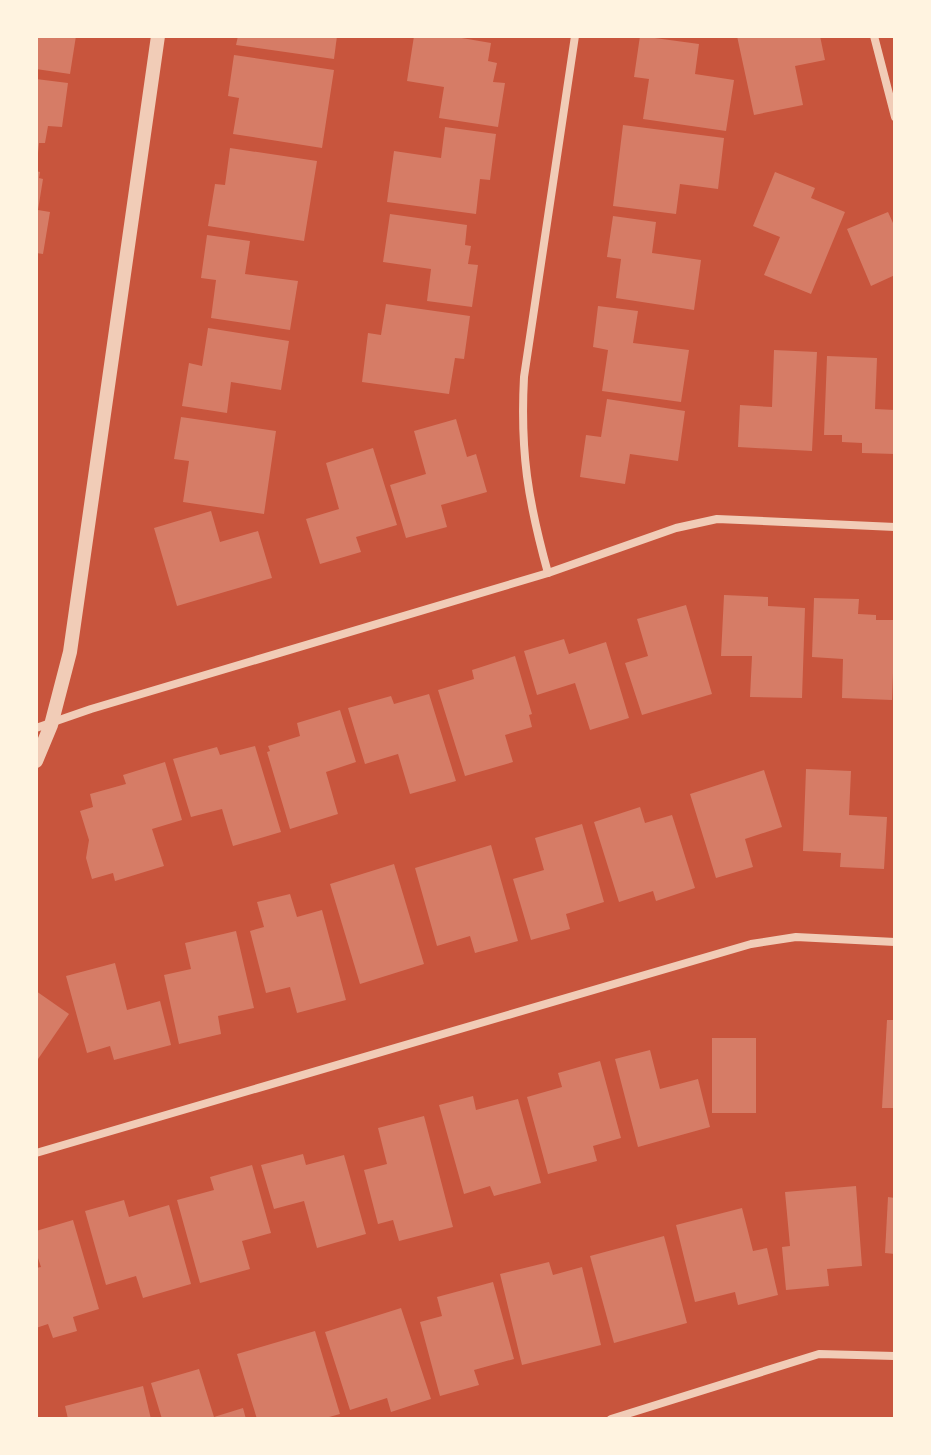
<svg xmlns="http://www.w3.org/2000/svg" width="931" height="1455" font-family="'Nunito Sans',sans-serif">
<rect width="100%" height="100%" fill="#c8553d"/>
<g fill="#d67c66">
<polygon points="36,36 76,36 70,74 36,69"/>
<polygon points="238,36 337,36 334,59 236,45"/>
<polygon points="414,36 450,36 491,43 488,61 497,63 493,82 505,83 498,127 439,118 444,87 407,81"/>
<polygon points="640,36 699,44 695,74 734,80 726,131 643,119 649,79 634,77"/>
<polygon points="737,36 820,36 825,60 795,66 803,105 754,115"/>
<polygon points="234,55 334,70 322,148 233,134 239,98 228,96"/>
<polygon points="36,79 68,83 62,127 48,126 45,143 39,143 38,153"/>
<polygon points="623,125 724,138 718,189 680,184 676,214 613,206"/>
<polygon points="445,127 496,134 490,180 480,179 476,214 387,202 394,151 441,158"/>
<polygon points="230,148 317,161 304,241 208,226 215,184 225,185"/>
<polygon points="36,171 40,172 39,178 43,179 38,210 50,212 43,254 36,253"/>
<polygon points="775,172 815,188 811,198 845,212 811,294 764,275 780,237 753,226"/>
<polygon points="888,212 893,223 895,222 895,275 871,286 847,229"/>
<polygon points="390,214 467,225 465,245 471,246 468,264 478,265 472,307 427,301 431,269 383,262"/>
<polygon points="613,216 656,222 652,253 701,260 694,310 616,298 621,259 607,257"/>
<polygon points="207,235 250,241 245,274 298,281 290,330 211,318 216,280 201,278"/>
<polygon points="386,304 470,316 464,359 455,358 449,394 362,382 368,333 381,335"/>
<polygon points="598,306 638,311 633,343 689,350 681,402 602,391 608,350 593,347"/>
<polygon points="208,328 289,341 281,390 231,382 227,413 182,406 189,363 202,366"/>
<polygon points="774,350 817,352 812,451 738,447 740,405 772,407"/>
<polygon points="827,356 877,358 875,409 895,410 895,454 862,453 862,443 842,442 842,435 824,435"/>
<polygon points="607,399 685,411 678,461 630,454 625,484 580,477 586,435 601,437"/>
<polygon points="181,417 276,431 264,514 183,502 189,461 174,459"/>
<polygon points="456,419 467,457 476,454 487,492 441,505 447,527 406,538 390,485 426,474 414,431"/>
<polygon points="373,448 397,525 356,537 361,552 320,564 306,519 339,509 326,463"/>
<polygon points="211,511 220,542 258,531 272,578 177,606 154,528"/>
<polygon points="724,595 768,597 768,606 805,608 802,698 750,697 752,656 721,656"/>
<polygon points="814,598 859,599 858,614 876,615 876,620 895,620 892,700 842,698 843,659 812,657"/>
<polygon points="686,605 712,694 642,715 625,663 648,656 637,619"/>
<polygon points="564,639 569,654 606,642 629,718 590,730 575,683 537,695 524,651"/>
<polygon points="515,656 532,714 529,715 532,727 505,735 513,762 465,776 438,690 474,679 472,670"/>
<polygon points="429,694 456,781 410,794 398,754 365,764 348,708 391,696 394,704"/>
<polygon points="340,710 356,762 326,772 338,814 290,829 267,752 270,751 268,746 300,736 297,723"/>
<polygon points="255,746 281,832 233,846 222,809 191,817 173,759 217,747 220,755"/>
<polygon points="165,762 182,820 152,829 164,866 115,881 113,873 92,879 86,858 89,840 80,811 93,807 90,794 126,784 123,775"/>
<polygon points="806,769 851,771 849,815 887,817 884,869 840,867 841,853 803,851"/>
<polygon points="764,770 782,827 745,839 753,867 716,878 690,794"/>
<polygon points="640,807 645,823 672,815 695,888 656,901 653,891 619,902 594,822"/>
<polygon points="582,824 604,902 566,914 570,929 531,940 513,879 544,870 535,838"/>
<polygon points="491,845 518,941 475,953 470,936 437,946 415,868"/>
<polygon points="394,864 424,964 360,984 330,884"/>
<polygon points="290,894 297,917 322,910 346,1000 297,1013 290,987 266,993 250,931 264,927 257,902"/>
<polygon points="236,931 254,1008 218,1016 221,1034 179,1044 164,975 191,969 185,943"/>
<polygon points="115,963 127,1010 160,1001 171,1045 114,1060 110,1046 87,1053 66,976"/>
<polygon points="36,991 69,1014 36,1062"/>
<polygon points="887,1020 895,1020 895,1108 882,1108"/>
<rect x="712" y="1038" width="44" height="75"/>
<polygon points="650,1050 660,1089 698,1079 710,1127 638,1147 615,1059"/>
<polygon points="600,1061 621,1138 593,1146 597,1161 548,1174 527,1097 562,1087 558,1073"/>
<polygon points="473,1096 476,1110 518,1099 541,1183 494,1196 490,1186 464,1194 439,1105"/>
<polygon points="424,1116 453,1227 399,1241 393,1220 378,1224 364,1170 387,1164 378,1128"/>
<polygon points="303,1154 306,1165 344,1155 366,1234 317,1248 304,1201 274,1209 261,1165"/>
<polygon points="252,1165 271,1233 242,1241 250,1269 200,1283 177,1200 214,1190 210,1177"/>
<polygon points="856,1186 862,1266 827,1269 829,1286 786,1290 782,1247 790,1246 785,1192"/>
<polygon points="888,1197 895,1198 895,1254 885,1253"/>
<polygon points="124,1200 129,1217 169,1205 191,1284 143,1298 136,1276 106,1285 85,1211"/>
<polygon points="742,1208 753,1251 767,1248 778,1295 738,1305 735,1292 695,1302 676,1225"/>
<polygon points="73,1220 99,1309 73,1317 77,1331 53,1338 48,1324 36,1328 36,1268 41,1267 36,1252 36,1231"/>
<polygon points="664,1236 687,1323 614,1343 590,1256"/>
<polygon points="549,1262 553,1275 582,1267 601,1345 522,1365 500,1274"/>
<polygon points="493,1282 514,1359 474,1370 479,1385 440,1396 420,1322 442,1316 437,1297"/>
<polygon points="401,1308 431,1399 391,1412 387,1398 350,1410 325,1332"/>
<polygon points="315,1331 340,1414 322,1419 257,1419 237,1354"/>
<polygon points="199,1369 214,1417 243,1408 246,1419 162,1419 151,1383"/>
<polygon points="143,1386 151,1419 68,1419 65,1406"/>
</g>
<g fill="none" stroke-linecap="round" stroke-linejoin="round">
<g stroke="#f1ccb7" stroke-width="8">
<polyline points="874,36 895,117"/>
<path d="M548,573C528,501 520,452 524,377L575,36"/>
<polyline points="36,728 91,709 548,573 676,528 717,519 895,527"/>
<polyline points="36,1153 751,944 796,937 895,942"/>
<polyline points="611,1419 819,1354 895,1356"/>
</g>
<polyline stroke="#f1ccb7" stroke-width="14" points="36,761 51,725 70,652 158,36"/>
</g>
<rect width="931" height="1455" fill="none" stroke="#fff3e0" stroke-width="76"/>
</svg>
